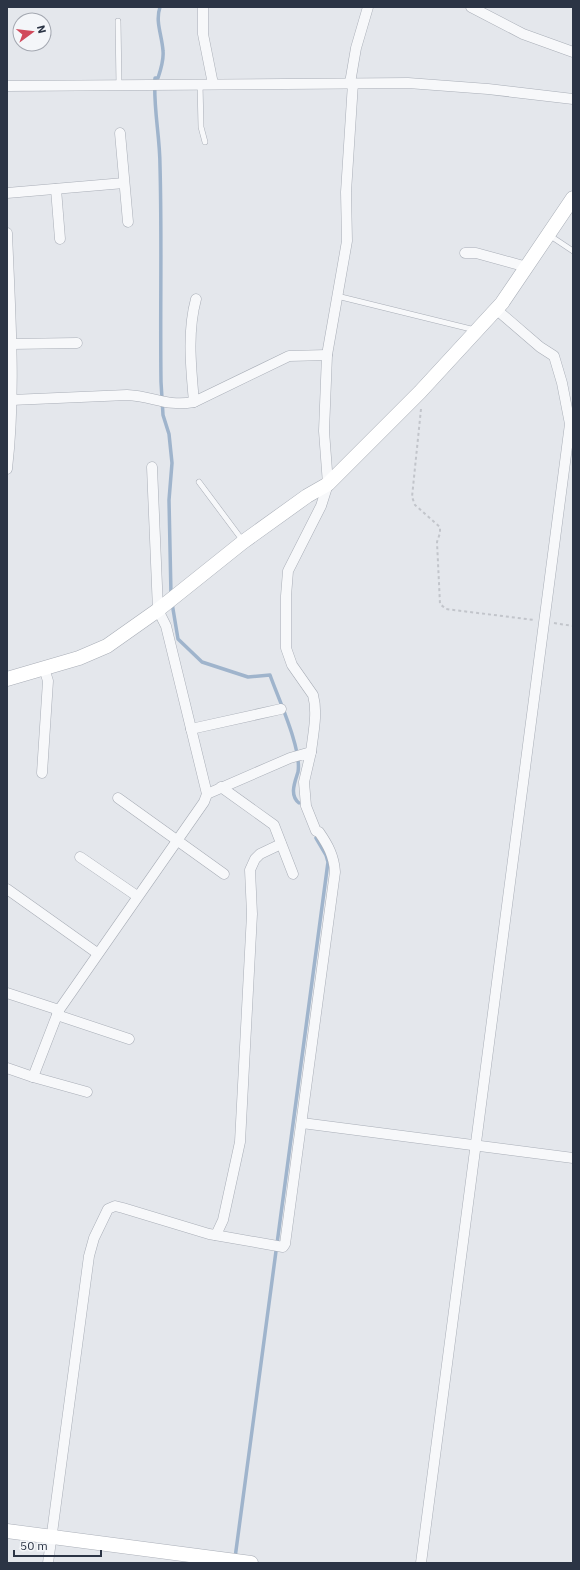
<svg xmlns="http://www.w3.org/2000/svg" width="580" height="1570" font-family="'IBM Plex Sans',sans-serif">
<rect width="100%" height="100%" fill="#e4e7ec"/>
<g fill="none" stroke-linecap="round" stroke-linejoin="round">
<g stroke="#9fb4cc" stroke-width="3.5">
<path d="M160,7C155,22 162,35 163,51C164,60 161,69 158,78H155C153,107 160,136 160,166C162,238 160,310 161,382L163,415L169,434L172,463L169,500L171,595"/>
<path d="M172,603L178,639L202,662L248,677L270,675C278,698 302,749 298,772C295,782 289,795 299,803"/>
<polyline points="235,1558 328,862 326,855 316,838"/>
</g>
<defs>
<g id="lane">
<polyline points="118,21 119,85"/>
<polyline points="200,84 201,127 205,142"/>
<polyline points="549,235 573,251"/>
<polyline points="337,296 475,330"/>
<polyline points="199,482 243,541"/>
</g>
<g id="street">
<polyline points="203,7 203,34 213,84"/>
<polyline points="471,7 523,34 573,52"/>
<polyline points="350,83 356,48 368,7"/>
<polyline points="7,86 408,83 488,89 573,99"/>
<polyline points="120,133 128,222"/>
<polyline points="56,189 60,239"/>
<polyline points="7,193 124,183"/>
<path d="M7,233C10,311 16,391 7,469"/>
<polyline points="465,253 476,253 527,267"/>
<path d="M196,299C187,332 191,368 194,402L289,356L327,355"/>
<polyline points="11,344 77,343"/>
<path d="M11,400L127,395C153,396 166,407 194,402"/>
<polyline points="191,729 281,709"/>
<path d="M311,752C313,734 318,713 313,695L292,665L286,648V596L288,571L321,506L328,484L324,431L327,355L347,241L346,192L353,83"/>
<polyline points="42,773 48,681 44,668"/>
<polyline points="221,787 274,825 293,874"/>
<polyline points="118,798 224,874"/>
<polyline points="80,857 137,896"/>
<polyline points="7,889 97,953"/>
<polyline points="7,993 59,1010 204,802 207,794 166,626 158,610 152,467"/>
<polyline points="59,1010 33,1077 87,1092"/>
<polyline points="57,1015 129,1039"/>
<polyline points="7,1068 33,1077"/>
<polyline points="302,1123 573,1158"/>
<polyline points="216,1235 223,1220 240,1142 252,914 250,870 255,859 260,854 281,844"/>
<path d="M48,1563L89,1256L94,1238L108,1209L115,1206L123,1208L209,1234L283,1247L285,1244L335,872C334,856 328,845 319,832L316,831L306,806L304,782L311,752L290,758L207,794"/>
<polyline points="421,1563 570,424 562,383 554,356 540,347 497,310"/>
</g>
<g id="secondary">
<polyline points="7,679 79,658 107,646 158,610 243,542 307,496 328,484 420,392 502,303 573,198"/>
<polyline points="7,1531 251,1563"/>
</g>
</defs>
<use href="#lane" stroke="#a9aeb7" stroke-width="6"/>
<use href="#street" stroke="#a9aeb7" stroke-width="11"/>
<use href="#secondary" stroke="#a9aeb7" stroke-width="15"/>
<g stroke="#c2c5cb" stroke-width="2" stroke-dasharray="3 3" stroke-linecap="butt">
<polyline points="421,409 412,497 415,505 440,527 440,533 437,542 440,604 446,609 534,620"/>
<polyline points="554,623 573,626"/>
</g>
<use href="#lane" stroke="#f7f8fa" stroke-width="5"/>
<use href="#street" stroke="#f7f8fa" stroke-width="10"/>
<use href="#secondary" stroke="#fff" stroke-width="14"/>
</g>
<rect width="580" height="1570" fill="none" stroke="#2b3445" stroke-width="16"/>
<g transform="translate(32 32) rotate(75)"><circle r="19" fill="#f4f6f9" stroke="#a4a8b1"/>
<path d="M0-3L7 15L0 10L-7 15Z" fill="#d1495b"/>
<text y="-6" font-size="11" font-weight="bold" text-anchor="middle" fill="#2b3445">N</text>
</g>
<path d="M14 1550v6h87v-6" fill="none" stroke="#2b3445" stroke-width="2"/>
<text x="20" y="1550" font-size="12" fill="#2b3445" stroke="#f4f6f9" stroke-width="3" paint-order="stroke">50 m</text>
</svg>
